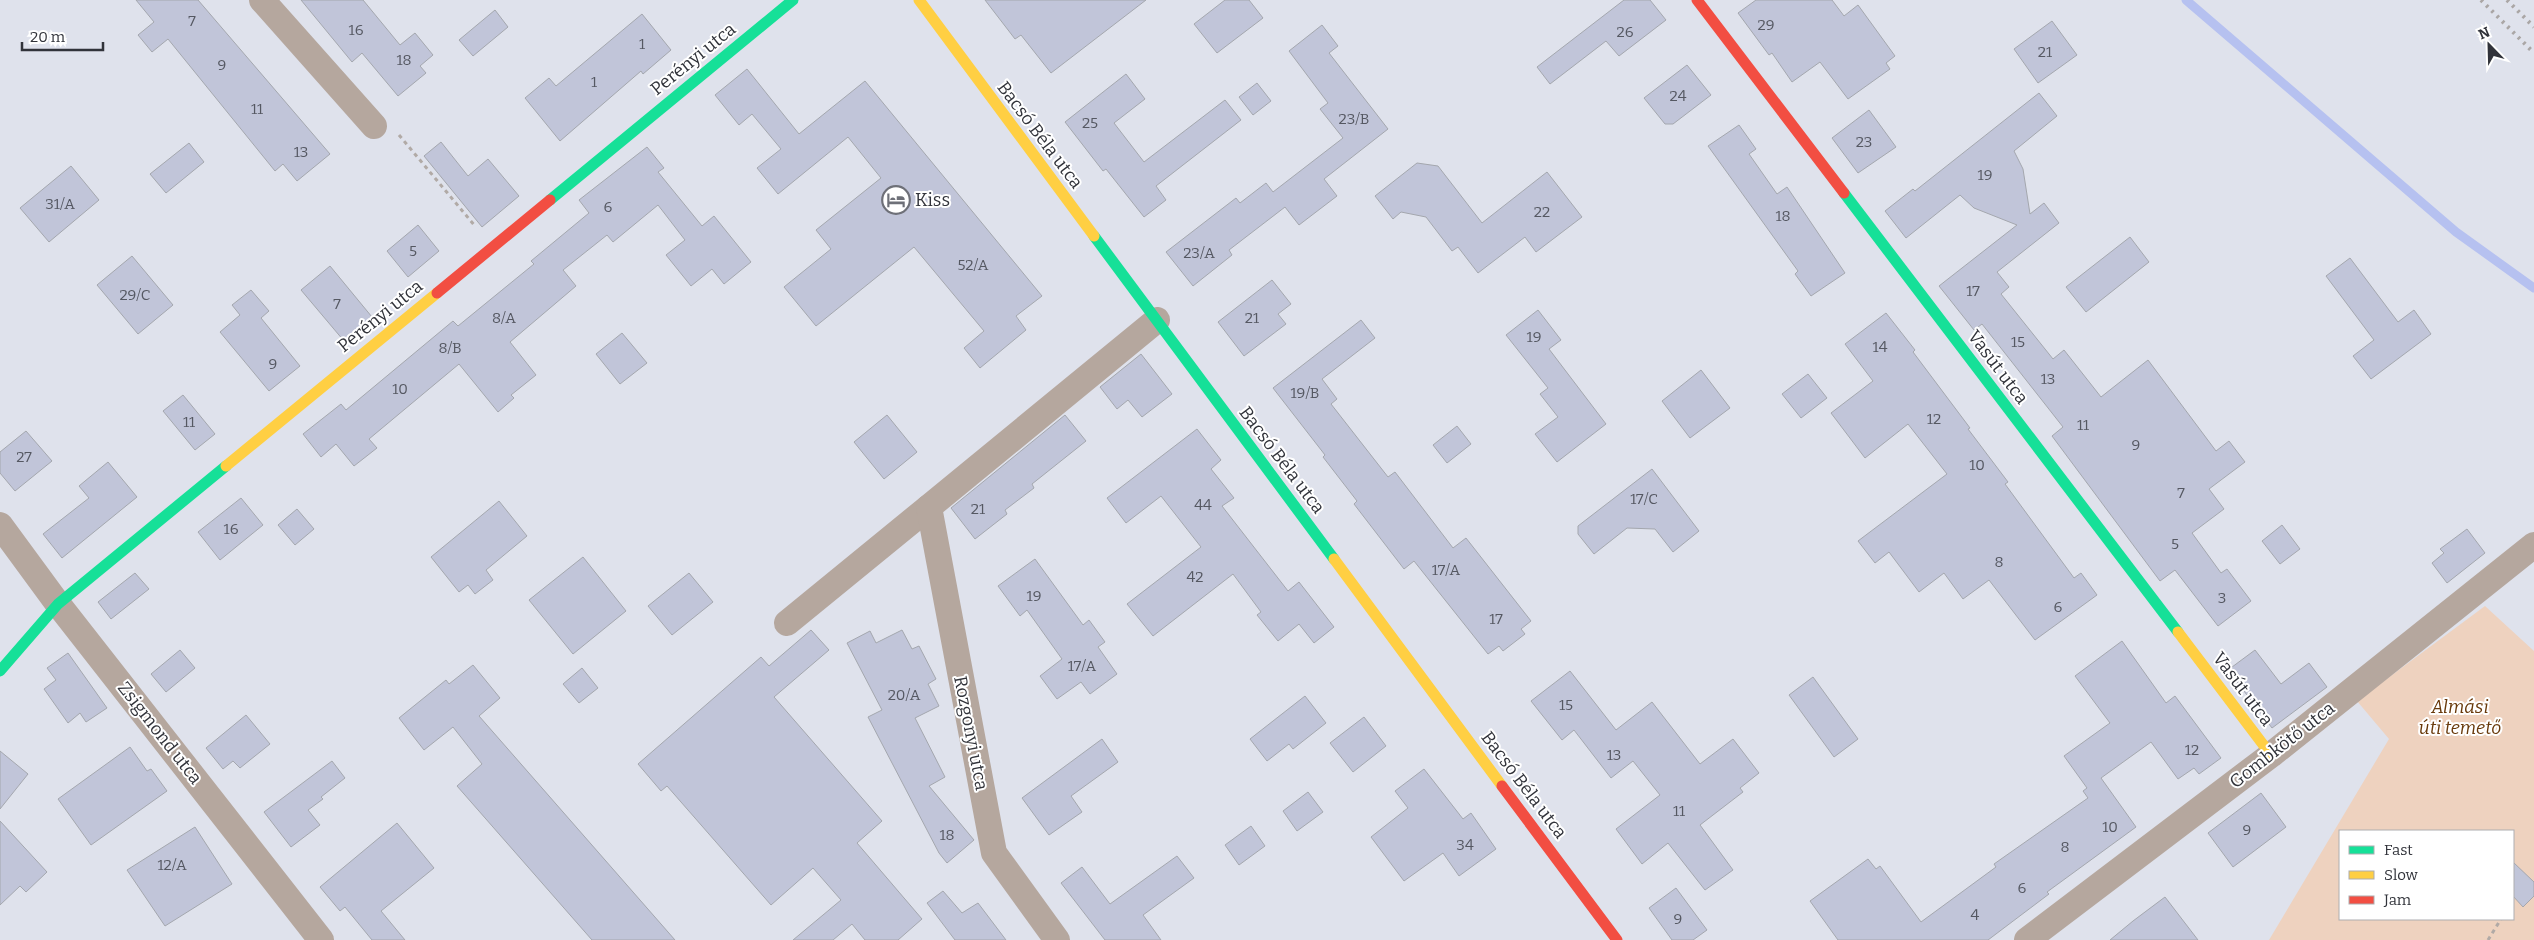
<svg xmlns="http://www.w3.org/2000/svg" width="2534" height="940" font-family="Bitter,serif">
<rect width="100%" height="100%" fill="#dfe2ec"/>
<path fill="#eed2bf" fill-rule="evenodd" d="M2485,606L2534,651V940H2269L2389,739L2357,701ZM2340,831H2513V919H2340Z"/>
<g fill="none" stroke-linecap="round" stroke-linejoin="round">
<polyline stroke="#b6c1f0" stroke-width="9" points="2186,0 2456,232 2534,288"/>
</g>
<g fill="#c1c5d9" stroke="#a4a7ae">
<polygon points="136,0 198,0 330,154 297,181 283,164 275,171 168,39 152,52 138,35 154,22"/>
<polygon points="301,0 363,0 400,45 415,33 433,55 420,66 426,73 398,96 362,53 352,62"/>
<polygon points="985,0 1146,0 1051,73 1021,35 1015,39"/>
<polygon points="1225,0 1249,0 1263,18 1217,53 1194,24"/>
<polygon points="1624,0 1650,0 1666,20 1619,56 1606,41 1550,84 1537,67"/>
<polygon points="1756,0 1832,0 1844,16 1858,5 1895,56 1886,63 1890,69 1848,99 1820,62 1792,82 1772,53 1769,55 1738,13"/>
<polygon points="495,10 508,27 473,56 459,40"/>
<polygon points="642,14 671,50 643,74 641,71 560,141 525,98 549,78 556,86"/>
<polygon points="2052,21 2077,55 2038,83 2014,49"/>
<polygon points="1322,25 1338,46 1329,53 1388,129 1324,179 1337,196 1299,225 1285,207 1229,250 1232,255 1193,286 1166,252 1236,198 1240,203 1266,183 1273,192 1343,138 1320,109 1328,103 1289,51"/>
<polygon points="1687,65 1711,95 1673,124 1665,124 1644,98"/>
<polygon points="747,69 799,134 865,81 1042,296 1016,316 1026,330 980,368 964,348 984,331 914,247 816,326 784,287 831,249 816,230 881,178 848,137 778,194 757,168 781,149 752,114 739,125 715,95"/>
<polygon points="1126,74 1145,99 1114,123 1144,162 1225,100 1241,120 1156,186 1166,200 1144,217 1106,169 1103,171 1065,122"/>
<polygon points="1257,83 1271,101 1253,115 1239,97"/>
<polygon points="2039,93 2057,116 2014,151 2023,169 2030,214 2044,203 2059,223 1997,272 2009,287 2001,294 2053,359 2064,350 2101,397 2148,360 2216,451 2229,441 2245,462 2209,489 2224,509 2192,533 2221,573 2227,569 2251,601 2218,626 2175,570 2160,581 2052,436 2063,427 1982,324 1974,330 1939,286 2017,225 1974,208 1960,195 1906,238 1885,211 1913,189 1915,191"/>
<polygon points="1869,110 1896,147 1858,173 1832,138"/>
<polygon points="1739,125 1756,149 1749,154 1777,194 1787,187 1845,273 1811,296 1795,274 1798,271 1708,146"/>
<polygon points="441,142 468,176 488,159 519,196 482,227 424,156"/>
<polygon points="189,143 204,162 166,193 150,174"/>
<polygon points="647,147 664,168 658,172 702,226 714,216 751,262 724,284 712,269 691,286 666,255 685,240 658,205 613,242 607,235 563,270 576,286 510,342 536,375 511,395 514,398 498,412 459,364 369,439 377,448 354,466 336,444 321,457 303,434 341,404 346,410 453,321 458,326 534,264 531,261 589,213 579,200"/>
<polygon points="1417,163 1438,166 1482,223 1547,172 1582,217 1536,252 1525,237 1478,273 1458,247 1452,251 1426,217 1401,212 1393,219 1375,196"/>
<polygon points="71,166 99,200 49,242 20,208"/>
<polygon points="418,225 439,251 408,277 387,251"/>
<polygon points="2130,237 2149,262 2086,312 2066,287"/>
<polygon points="132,256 173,305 138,334 97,285"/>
<polygon points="2350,258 2398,322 2414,310 2431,334 2371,379 2353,356 2374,340 2326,276"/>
<polygon points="330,266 372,317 344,341 301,290"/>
<polygon points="1272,280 1291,304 1278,314 1286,324 1244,356 1218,322"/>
<polygon points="251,290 269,311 261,318 300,366 269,391 220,332 240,315 232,305"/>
<polygon points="1538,310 1561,340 1549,349 1606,424 1557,462 1535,434 1558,417 1540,394 1548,388 1506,335"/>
<polygon points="1886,313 1915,350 1913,352 1970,428 1968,429 2008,482 2005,484 2074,578 2081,573 2097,595 2035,640 1989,580 1963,599 1944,573 1919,592 1889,552 1875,563 1858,541 1947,474 1908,424 1865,458 1831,413 1873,381 1845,344"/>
<polygon points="1361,320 1375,338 1322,379 1337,399 1331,404 1388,477 1395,472 1453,548 1466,538 1531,621 1521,629 1525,634 1503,651 1499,646 1488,654 1414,561 1404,569 1354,504 1357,501 1323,457 1325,455 1273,388"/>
<polygon points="622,333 647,363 620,384 596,354"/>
<polygon points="1141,354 1172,394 1142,417 1128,400 1117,409 1100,387"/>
<polygon points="1701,370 1730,408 1690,438 1662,401"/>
<polygon points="1808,374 1827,398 1801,418 1782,394"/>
<polygon points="183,395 215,434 195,450 163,411"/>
<polygon points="887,415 917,452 884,479 854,442"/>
<polygon points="1065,415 1086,441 1032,484 1034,488 1005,510 1007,514 975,539 951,508"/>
<polygon points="1457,426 1471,444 1447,463 1433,445"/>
<polygon points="1197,429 1221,460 1211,469 1234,498 1222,506 1288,591 1299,582 1334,627 1314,643 1299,624 1278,641 1257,615 1261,612 1233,574 1153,636 1127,604 1201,547 1161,496 1126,523 1107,498"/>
<polygon points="26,431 52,461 15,491 0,473 0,452"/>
<polygon points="108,462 137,497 62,558 43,534 89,498 79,486"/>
<polygon points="1652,469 1699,531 1673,552 1655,529 1627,528 1594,554 1578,534 1578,526"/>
<polygon points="241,498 263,525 220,560 198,532"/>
<polygon points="499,501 527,536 486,570 493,580 475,594 468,585 459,592 431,557"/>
<polygon points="297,509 314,529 295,545 278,525"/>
<polygon points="2282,525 2300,549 2280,564 2262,541"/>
<polygon points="2467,529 2485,553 2447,583 2432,563 2444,553 2440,549"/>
<polygon points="583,557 626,611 573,654 529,600"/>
<polygon points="1035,559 1083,625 1089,620 1105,642 1098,647 1117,674 1090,694 1081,682 1057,699 1040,676 1062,659 1027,610 1020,616 998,586"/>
<polygon points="135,573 149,589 111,619 98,602"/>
<polygon points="689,573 713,602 672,635 648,606"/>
<polygon points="811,630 829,650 774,697 882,821 857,843 922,919 898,940 865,940 852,924 833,940 793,940 841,900 813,868 771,905 667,786 661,791 638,764 761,657 769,666"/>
<polygon points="902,630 912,649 919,646 936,679 928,684 939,706 915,718 945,777 929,786 974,840 947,863 939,853 868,717 882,710 847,643 870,631 876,643"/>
<polygon points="2122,641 2166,703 2175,696 2221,758 2199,774 2194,768 2178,779 2151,742 2101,778 2136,827 2047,892 2049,894 1988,940 1838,940 1810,901 1868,859 1876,869 1880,866 1921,922 1996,867 1994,864 2088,798 2083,791 2087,788 2064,756 2110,723 2075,676"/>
<polygon points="180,650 195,668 166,692 151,674"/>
<polygon points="2255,650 2281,684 2309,663 2327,687 2272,728 2228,670"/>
<polygon points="68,653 107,708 86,722 80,713 68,723 44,689 56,680 47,668"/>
<polygon points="473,665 500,698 479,716 675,940 592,940 457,786 482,764 453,727 424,750 399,718 446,680 449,684"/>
<polygon points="582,668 598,688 579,703 563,684"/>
<polygon points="1570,671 1616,730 1652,702 1700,764 1733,739 1759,773 1740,788 1743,792 1700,825 1733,870 1705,890 1668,843 1642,864 1616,829 1660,795 1633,761 1611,778 1574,730 1562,740 1531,701"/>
<polygon points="1813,677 1858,739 1834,757 1789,695"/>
<polygon points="1305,696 1326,723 1293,749 1289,744 1267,761 1250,739"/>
<polygon points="246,715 270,744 240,768 233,761 223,769 206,748"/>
<polygon points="1364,717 1386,746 1353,772 1330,743"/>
<polygon points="1102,739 1118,762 1071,796 1082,812 1049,835 1022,798"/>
<polygon points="130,747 147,771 151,769 167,791 91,845 58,799"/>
<polygon points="0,751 28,774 0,809"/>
<polygon points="332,761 345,778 321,797 323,799 308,810 320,825 291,847 264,812"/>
<polygon points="1424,769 1463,819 1471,813 1496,849 1459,876 1443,853 1404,881 1371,837 1408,808 1395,791"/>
<polygon points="1308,792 1323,812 1297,831 1283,811"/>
<polygon points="2261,793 2286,827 2233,867 2208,833"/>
<polygon points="0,821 47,872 26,892 20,886 0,905"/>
<polygon points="397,823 434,868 381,911 405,940 372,940 345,907 340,911 320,887"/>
<polygon points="1251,826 1265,846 1239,865 1225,845"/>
<polygon points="195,827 232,884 165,926 127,870"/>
<polygon points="1177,856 1194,878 1143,915 1161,940 1105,940 1061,883 1082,867 1110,904"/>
<polygon points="2513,862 2534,882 2534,896 2523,907 2513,896"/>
<polygon points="1676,888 1707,930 1693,940 1672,940 1649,908"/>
<polygon points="943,891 962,913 978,903 1006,940 955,940 927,903"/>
<polygon points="2165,897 2198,940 2110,940 2133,921"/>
</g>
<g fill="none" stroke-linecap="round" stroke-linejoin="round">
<g stroke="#b1aaa6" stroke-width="3" stroke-dasharray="4 4" stroke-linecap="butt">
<polyline points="399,135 475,226"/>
<polyline points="2488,940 2501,919"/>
</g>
<g stroke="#b5a79e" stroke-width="26">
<polyline points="262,0 374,126"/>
<polyline points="0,525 58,604 321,940"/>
<polyline points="787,623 929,507"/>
<polyline points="1057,940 994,853 929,507 1157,320"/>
<polyline points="2027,940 2271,755 2534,545"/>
</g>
<g stroke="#16e098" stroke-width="11">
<polyline points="1844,193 2178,632"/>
<polyline points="550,200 793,0"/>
<polyline points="1094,236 1334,559"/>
<polyline points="0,671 58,604 226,466"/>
</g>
<g stroke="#ffcf43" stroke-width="11">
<polyline points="919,0 1094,236"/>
<polyline points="226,466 437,293"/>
<polyline points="1334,559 1502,786"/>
<polyline points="2178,632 2271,755"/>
</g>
<g stroke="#f24e42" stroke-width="11">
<polyline points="1697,0 1844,193"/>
<polyline points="437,293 550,200"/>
<polyline points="1502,786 1617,940"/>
</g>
<g stroke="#aaa6a5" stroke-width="4" stroke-dasharray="2.5 5" stroke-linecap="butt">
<polyline points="2481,0 2534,53"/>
<polyline points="2507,0 2534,27"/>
</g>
</g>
<defs>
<symbol id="hotel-ring" viewBox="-11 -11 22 22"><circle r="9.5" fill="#fff" stroke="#6e7078" stroke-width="1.5"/><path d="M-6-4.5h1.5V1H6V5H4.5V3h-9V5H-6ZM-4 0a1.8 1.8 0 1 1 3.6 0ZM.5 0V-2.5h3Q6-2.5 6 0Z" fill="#6e7078"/></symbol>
</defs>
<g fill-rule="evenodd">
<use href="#hotel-ring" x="880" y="184" width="32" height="32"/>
</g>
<g text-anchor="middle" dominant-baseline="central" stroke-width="4" stroke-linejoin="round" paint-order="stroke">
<g font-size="15" fill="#555862">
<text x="192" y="21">7</text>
<text x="1766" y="25">29</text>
<text x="356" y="30">16</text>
<text x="1625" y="32">26</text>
<text x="642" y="44">1</text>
<text x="2045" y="52">21</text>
<text x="404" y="60">18</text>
<text x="222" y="65">9</text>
<text x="594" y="82">1</text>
<text x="1678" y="96">24</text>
<text x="257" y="109">11</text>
<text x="1354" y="119">23/B</text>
<text x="1090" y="123">25</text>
<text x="1864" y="142">23</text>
<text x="301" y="152">13</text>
<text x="1985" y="175">19</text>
<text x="60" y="204">31/A</text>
<text x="608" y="207">6</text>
<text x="1542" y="212">22</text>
<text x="1783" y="216">18</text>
<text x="413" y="251">5</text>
<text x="1199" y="253">23/A</text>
<text x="973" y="265">52/A</text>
<text x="1973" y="291">17</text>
<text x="135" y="295">29/C</text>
<text x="337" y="304">7</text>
<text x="504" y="318">8/A</text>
<text x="1252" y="318">21</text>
<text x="1534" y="337">19</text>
<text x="2018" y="342">15</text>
<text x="1880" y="347">14</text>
<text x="450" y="348">8/B</text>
<text x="273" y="364">9</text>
<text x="2048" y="379">13</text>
<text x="400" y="389">10</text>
<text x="1305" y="393">19/B</text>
<text x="1934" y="419">12</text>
<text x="189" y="422">11</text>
<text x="2083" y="425">11</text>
<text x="2136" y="445">9</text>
<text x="24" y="457">27</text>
<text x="1977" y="465">10</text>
<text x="2181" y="493">7</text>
<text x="1644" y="499">17/C</text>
<text x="1203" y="505">44</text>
<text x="978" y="509">21</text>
<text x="231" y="529">16</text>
<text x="2175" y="544">5</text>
<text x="1999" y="562">8</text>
<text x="1446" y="570">17/A</text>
<text x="1195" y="577">42</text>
<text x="1034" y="596">19</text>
<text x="2222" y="598">3</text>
<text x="2058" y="607">6</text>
<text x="1496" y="619">17</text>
<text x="1082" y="666">17/A</text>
<text x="904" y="695">20/A</text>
<text x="1566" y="705">15</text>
<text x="2192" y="750">12</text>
<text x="1614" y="755">13</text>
<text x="1679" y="811">11</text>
<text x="2110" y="827">10</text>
<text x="2247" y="830">9</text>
<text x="947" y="835">18</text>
<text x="1465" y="845">34</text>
<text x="2065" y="847">8</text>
<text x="172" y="865">12/A</text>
<text x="2022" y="888">6</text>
<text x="1975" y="915">4</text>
<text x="1678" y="919">9</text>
</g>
<g font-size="18" fill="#31333a" stroke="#fff">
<text transform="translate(693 59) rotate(-39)">Perényi utca</text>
<text transform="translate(1040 135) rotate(53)">Bacsó Béla utca</text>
<text transform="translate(380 316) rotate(-39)">Perényi utca</text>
<text transform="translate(1998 367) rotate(53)">Vasút utca</text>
<text transform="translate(1282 460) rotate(53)">Bacsó Béla utca</text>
<text transform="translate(2243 689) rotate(53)">Vasút utca</text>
<text transform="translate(160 733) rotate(52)">Zsigmond utca</text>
<text transform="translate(971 733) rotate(79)">Rozgonyi utca</text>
<text transform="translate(2282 745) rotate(-38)">Gombkötő utca</text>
<text transform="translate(1524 785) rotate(53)">Bacsó Béla utca</text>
</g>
<g font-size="18" fill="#31333a" stroke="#fff" text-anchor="start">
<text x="915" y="200">Kiss</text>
</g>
<g font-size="18" font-style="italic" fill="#68390a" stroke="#fff">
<text x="2460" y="707">Almási<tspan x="2460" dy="21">úti temető</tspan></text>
</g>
</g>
<rect x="2339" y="830" width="175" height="90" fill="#ffffff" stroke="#adadb0"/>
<rect x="2349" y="846" width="25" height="8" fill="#16e098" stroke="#adadb0"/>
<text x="2384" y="855" font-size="15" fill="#31333a">Fast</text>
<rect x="2349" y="871" width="25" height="8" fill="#ffcf43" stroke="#adadb0"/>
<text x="2384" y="880" font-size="15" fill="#31333a">Slow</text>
<rect x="2349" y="896" width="25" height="8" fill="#f24e42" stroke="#adadb0"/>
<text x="2384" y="905" font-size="15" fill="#31333a">Jam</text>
<g transform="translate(2489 45) rotate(337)" stroke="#ffffff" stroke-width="4" paint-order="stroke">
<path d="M0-4L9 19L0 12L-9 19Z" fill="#31333a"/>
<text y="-8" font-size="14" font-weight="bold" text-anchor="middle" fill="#31333a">N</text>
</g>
<path d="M22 42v8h81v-8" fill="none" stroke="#31333a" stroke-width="2.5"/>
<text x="30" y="42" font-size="15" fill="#31333a" stroke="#ffffff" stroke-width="4" paint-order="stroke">20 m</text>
</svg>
